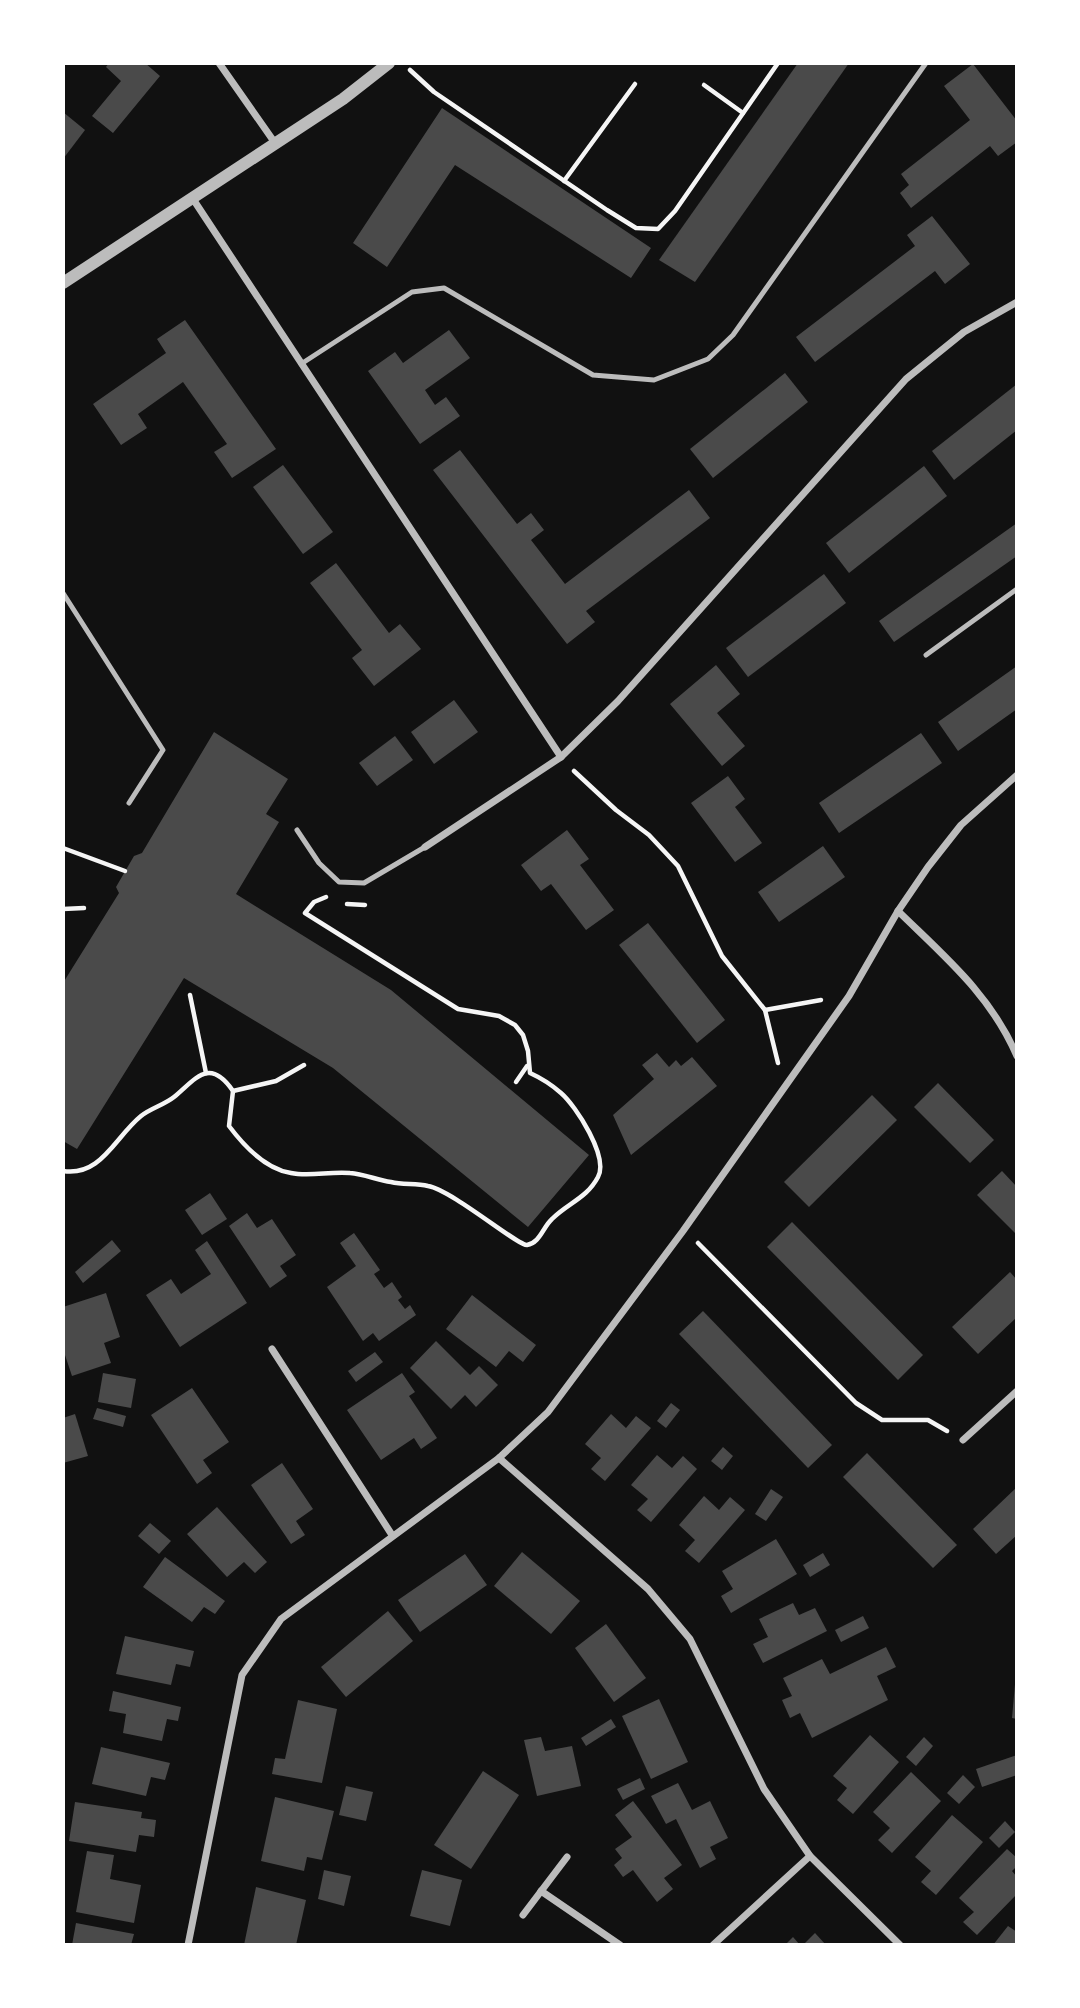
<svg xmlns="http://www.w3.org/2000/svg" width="1080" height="2008" font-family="Inter,sans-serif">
<rect width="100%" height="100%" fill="#111"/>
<g fill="#4a4a4a">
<polygon points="109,63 145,63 160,76 113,133 92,116 121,81 106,67"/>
<polygon points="798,63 849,63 695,282 659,260"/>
<polygon points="973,64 1017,121 1017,142 998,156 990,146 911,208 900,193 909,185 901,174 970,120 944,86"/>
<polygon points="442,108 651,248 631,278 455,165 387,267 353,243"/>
<polygon points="63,112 85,130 63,159"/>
<polygon points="932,216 970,264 945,284 935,271 815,362 796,337 915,246 907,235"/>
<polygon points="185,320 276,449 232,478 214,452 227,444 183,382 138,414 147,428 121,445 93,404 166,353 157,339"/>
<polygon points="449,330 470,358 425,390 435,405 446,397 460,416 420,444 368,371 395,352 403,363"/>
<polygon points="785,373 808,402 713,478 690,449"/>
<polygon points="1017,384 1017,430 954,480 932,451"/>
<polygon points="460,450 517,524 531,513 544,530 531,540 565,584 689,490 710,518 586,611 595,622 567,644 433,470"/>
<polygon points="283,465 333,532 303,554 253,487"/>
<polygon points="924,466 947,496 849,573 826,543"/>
<polygon points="1017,523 1017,556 894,642 879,621"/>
<polygon points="336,563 389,633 400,624 421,649 374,686 352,658 362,650 310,583"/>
<polygon points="824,574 846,603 748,677 726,648"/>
<polygon points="716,665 740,694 717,713 745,746 722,766 670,704"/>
<polygon points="1017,666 1017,709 958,751 938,722"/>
<polygon points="454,700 478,732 434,764 411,732"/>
<polygon points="214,732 288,779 266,814 279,822 236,894 391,990 589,1155 528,1227 333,1068 184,978 77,1149 63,1141 63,983 119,893 116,887 134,856 142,853"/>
<polygon points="921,733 942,763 839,833 819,803"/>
<polygon points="395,736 413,760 377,786 359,763"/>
<polygon points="728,776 745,799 735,807 762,843 735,862 691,803"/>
<polygon points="567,830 589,859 580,865 614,910 586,930 551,884 541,891 521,865"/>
<polygon points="823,846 845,877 779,922 758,892"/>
<polygon points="648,923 725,1020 697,1043 619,945"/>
<polygon points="657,1053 669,1067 676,1060 681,1066 692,1057 717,1086 631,1155 613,1115 654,1079 642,1065"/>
<polygon points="938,1083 994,1140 970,1163 914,1107"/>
<polygon points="872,1095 897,1120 809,1207 784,1182"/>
<polygon points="1002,1171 1017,1187 1017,1235 977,1195"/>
<polygon points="210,1193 227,1219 202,1235 185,1210"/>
<polygon points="247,1213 257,1228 272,1219 296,1255 280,1266 287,1276 270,1288 229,1226"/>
<polygon points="792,1222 923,1355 898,1380 767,1247"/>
<polygon points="354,1233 380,1270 374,1274 384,1288 392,1282 402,1297 398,1300 405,1309 410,1305 416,1315 379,1341 373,1333 363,1341 327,1287 356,1266 340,1243"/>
<polygon points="112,1240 121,1251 83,1283 75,1272"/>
<polygon points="207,1241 247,1303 180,1347 146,1295 171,1279 181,1294 211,1274 195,1250"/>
<polygon points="1010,1272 1017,1280 1017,1317 978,1354 952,1327"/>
<polygon points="106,1293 120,1337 104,1343 111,1363 72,1376 63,1349 63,1307"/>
<polygon points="472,1295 536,1345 523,1362 509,1351 496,1367 446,1329"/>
<polygon points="703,1311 832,1445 808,1468 679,1334"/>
<polygon points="436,1341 470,1375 479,1366 498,1385 476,1407 465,1395 451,1409 410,1368"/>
<polygon points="375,1352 383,1362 356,1382 348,1371"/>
<polygon points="103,1373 136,1379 131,1408 98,1402"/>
<polygon points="402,1373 415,1392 409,1396 437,1438 421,1449 414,1438 381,1460 347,1410"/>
<polygon points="192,1388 229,1442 203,1460 212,1473 197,1484 151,1415"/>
<polygon points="671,1403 680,1410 666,1428 657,1421"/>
<polygon points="97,1408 126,1416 123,1427 93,1419"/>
<polygon points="75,1414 88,1456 63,1463 63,1418"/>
<polygon points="611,1414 626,1428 636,1416 651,1428 605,1481 591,1469 601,1458 585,1444"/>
<polygon points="723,1447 733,1456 722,1470 711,1461"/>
<polygon points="867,1453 957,1545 933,1568 843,1477"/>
<polygon points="657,1455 672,1468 683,1456 697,1469 651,1522 637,1510 648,1499 631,1485"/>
<polygon points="282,1463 313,1509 296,1521 305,1535 291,1544 251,1485"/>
<polygon points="1017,1487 1017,1535 996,1554 973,1529"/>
<polygon points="771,1489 783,1497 766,1521 755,1514"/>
<polygon points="704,1496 719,1510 730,1497 745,1510 699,1563 685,1551 695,1540 679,1525"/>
<polygon points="217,1507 267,1562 255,1573 244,1562 227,1577 187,1534"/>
<polygon points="150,1523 171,1541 159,1554 138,1536"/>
<polygon points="776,1539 797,1574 731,1613 721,1596 733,1589 722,1571"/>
<polygon points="522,1552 580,1601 551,1634 494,1586"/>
<polygon points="823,1553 830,1565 810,1577 803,1565"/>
<polygon points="465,1554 487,1585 420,1632 398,1600"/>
<polygon points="165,1557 225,1601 215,1614 204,1607 192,1622 143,1587"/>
<polygon points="793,1603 799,1615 815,1608 827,1631 763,1663 753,1644 768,1637 759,1619"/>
<polygon points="388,1611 413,1641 346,1697 321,1667"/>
<polygon points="863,1616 869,1628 841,1642 835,1630"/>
<polygon points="606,1624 646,1678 614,1702 575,1648"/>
<polygon points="125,1636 194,1651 190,1667 176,1664 171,1685 116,1674"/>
<polygon points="886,1647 896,1667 877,1676 888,1700 812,1738 800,1713 790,1718 782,1700 792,1696 783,1678 822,1659 830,1674"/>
<polygon points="1015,1684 1017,1685 1017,1719 1012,1718"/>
<polygon points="113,1691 181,1707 178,1721 167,1719 162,1741 123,1733 126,1714 109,1711"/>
<polygon points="659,1699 688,1762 651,1779 622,1716"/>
<polygon points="298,1700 337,1709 322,1783 272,1774 275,1758 285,1759"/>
<polygon points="611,1719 616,1727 586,1746 581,1738"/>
<polygon points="870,1735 899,1762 853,1814 837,1800 847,1788 833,1776"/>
<polygon points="541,1737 545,1751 572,1746 581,1786 537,1796 524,1740"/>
<polygon points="924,1737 933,1746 916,1766 906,1757"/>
<polygon points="101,1747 170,1763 165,1780 151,1777 146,1796 92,1784"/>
<polygon points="1017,1755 1017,1775 982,1787 976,1769"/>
<polygon points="483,1771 519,1795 471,1869 434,1845"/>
<polygon points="911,1772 941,1801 892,1853 878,1840 890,1828 873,1812"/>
<polygon points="963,1775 975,1787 959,1804 947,1793"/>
<polygon points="640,1778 645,1789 623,1800 617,1789"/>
<polygon points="678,1783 692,1810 710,1801 728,1838 710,1847 716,1859 700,1868 676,1819 666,1824 651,1796"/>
<polygon points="346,1786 373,1792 366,1821 339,1815"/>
<polygon points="275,1797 334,1811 322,1860 307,1857 304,1871 261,1861"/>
<polygon points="633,1801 682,1865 664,1878 673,1889 657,1902 633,1870 623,1877 614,1865 622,1858 615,1849 632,1837 615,1815"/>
<polygon points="75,1802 142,1812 141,1818 156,1820 154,1837 139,1835 136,1852 69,1841"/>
<polygon points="952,1815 983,1842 936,1895 921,1882 931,1871 915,1857"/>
<polygon points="1005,1821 1015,1832 999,1848 989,1838"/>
<polygon points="1007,1849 1017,1858 1017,1866 1012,1871 1017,1877 1017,1894 977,1935 963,1922 974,1912 959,1898"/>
<polygon points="87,1851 114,1855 110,1879 141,1885 134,1923 76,1912"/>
<polygon points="324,1870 351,1876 344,1906 318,1899"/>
<polygon points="422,1870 462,1880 450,1926 410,1916"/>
<polygon points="256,1887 306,1900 296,1945 244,1945"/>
<polygon points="76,1923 134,1934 131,1945 72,1945"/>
<polygon points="1008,1926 1017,1932 1017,1945 993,1945"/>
<polygon points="815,1933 826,1945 803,1945"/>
<polygon points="793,1937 800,1945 785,1945"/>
</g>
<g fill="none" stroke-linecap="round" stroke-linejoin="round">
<g stroke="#f5f5f5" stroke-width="4.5">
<polyline points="410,70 434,92 607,210 636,228 658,229 675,211 778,63"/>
<polyline points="704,85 743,113"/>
<polyline points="564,181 635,84"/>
<polyline points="574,771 616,810 649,835 678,866 722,956 765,1010 778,1063"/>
<polyline points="63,848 125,871"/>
<polyline points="347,904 365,905"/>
<polyline points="63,909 84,908"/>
<polyline points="190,995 206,1073"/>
<polyline points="765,1010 821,1000"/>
<polyline points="516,1082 527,1066"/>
<polyline points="233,1091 276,1081 304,1065"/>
<path d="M63,1171C101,1177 115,1137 141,1116C151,1108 164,1105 174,1097C195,1080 209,1056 233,1091L229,1126C244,1146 266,1169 291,1173C310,1177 330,1171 350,1173C364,1174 377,1180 391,1182C403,1185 416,1183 428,1186C452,1190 518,1246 527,1245C540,1243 543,1227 552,1219C568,1203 587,1198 598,1177C609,1157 576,1106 561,1093C552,1085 541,1078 530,1073L528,1051L523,1035L515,1025L499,1016L458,1009L305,913L314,902L326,897"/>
<polyline points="698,1243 856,1403 882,1420 928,1420 947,1431"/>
</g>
<g stroke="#bcbcbc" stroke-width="5">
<polyline points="301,364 412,292 444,288 593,375 654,380 708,359 733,335 926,63"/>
<polyline points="63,593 163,750 129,803"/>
<polyline points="926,655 1017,589"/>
<polyline points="297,830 319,863 339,882 364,883 425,847"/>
</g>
<g stroke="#bcbcbc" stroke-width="7">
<polyline points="219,63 275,143"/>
<polyline points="193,199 561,757"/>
<polyline points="425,847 561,757 618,701 906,379 964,332 1017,302"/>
<path d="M898,911C945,957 990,994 1017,1056"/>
<polyline points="272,1349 392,1535"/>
<polyline points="963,1440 1017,1391"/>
<polyline points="499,1458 648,1589 690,1639 764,1789 810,1856 900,1945"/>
<polyline points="541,1891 620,1945"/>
<polyline points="523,1915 567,1857"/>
<polyline points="188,1945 242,1675 281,1619 499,1458 548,1412 683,1231 849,996 898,911 928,867 961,825 1017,775"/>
<polyline points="713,1945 810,1856"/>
</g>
<polyline stroke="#bcbcbc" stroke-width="12" points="63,283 343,99 389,63"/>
</g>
<rect width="1080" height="2008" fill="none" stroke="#ffffff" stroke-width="130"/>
</svg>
